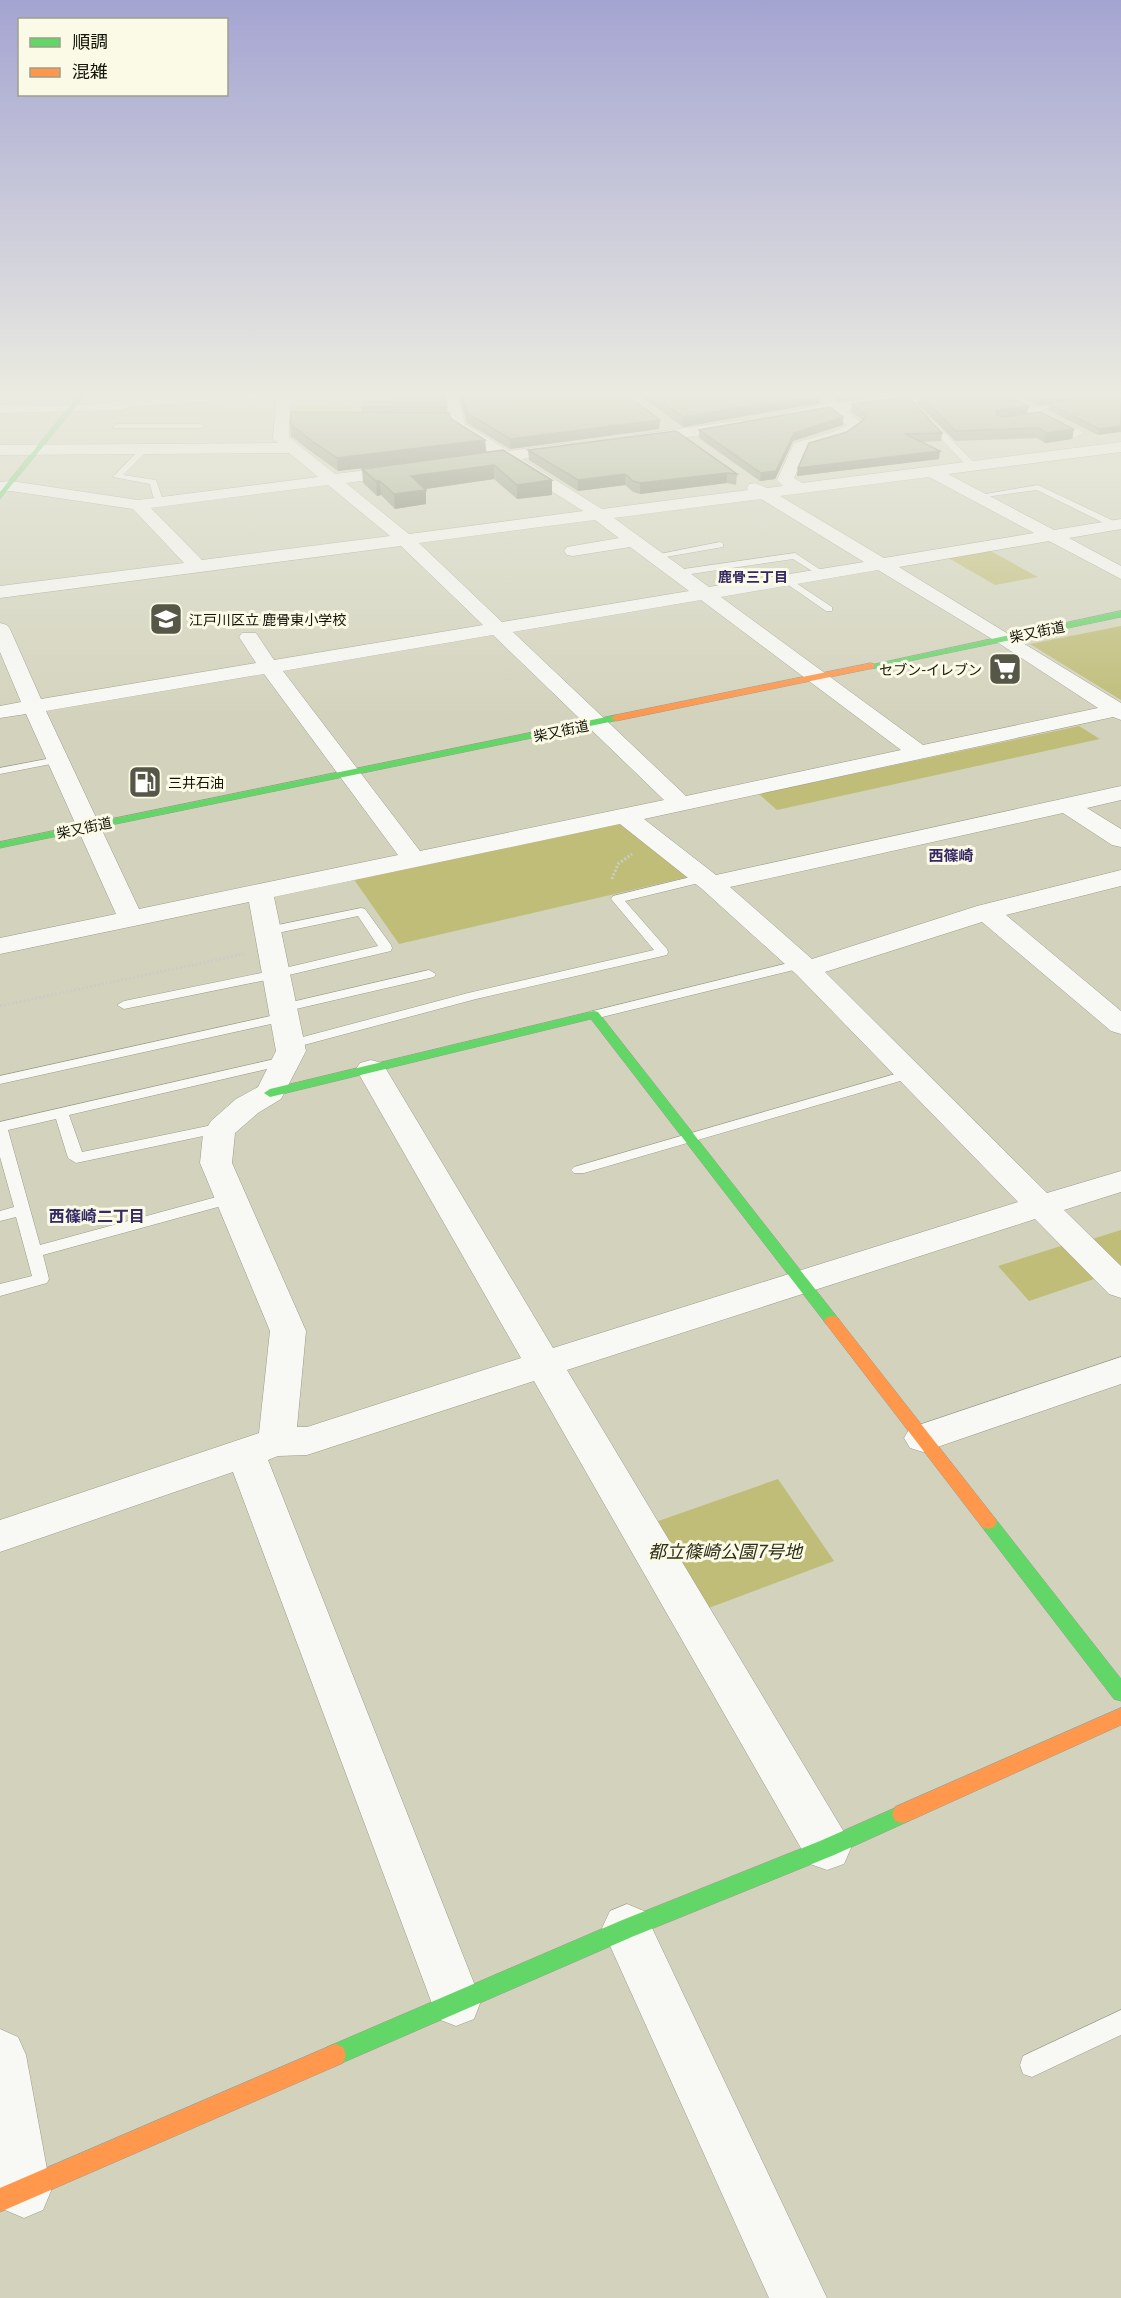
<svg xmlns="http://www.w3.org/2000/svg" width="1121" height="2298" font-family="Georgia,'Noto Sans JP',serif">
<rect width="100%" height="100%" fill="#d3d3bd"/>
<g fill="#bfbd78">
<polygon points="292,406 354,406 351,419 291,419"/>
<polygon points="987,549 1038,577 995,585 945,556"/>
<polygon points="1121,626 1121,700 1030,644"/>
<polygon points="1079,726 1100,739 777,810 759,794"/>
<polygon points="628,818 692,876 399,944 353,878"/>
<polygon points="1121,1230 1121,1275 1086,1241"/>
<polygon points="1064,1245 1097,1278 1029,1301 998,1266"/>
<polygon points="778,1479 834,1561 698,1612 647,1525"/>
</g>
<g fill="none" stroke-linecap="round" stroke-linejoin="round">
<defs>
<g id="lane">
<polygon points="1068,402 1070,405 1028,411 1024,409"/>
<polygon points="925,418 931,418 974,463 974,467 968,467 925,422"/>
<polygon points="116,424 200,424 204,426 200,428 113,428"/>
<polygon points="143,446 150,448 123,475 156,480 164,503 158,503 153,496 150,484 113,477"/>
<polygon points="1038,485 1118,523 1119,525 1112,527 1037,490 978,498 974,496"/>
<polygon points="720,542 723,543 723,547 654,559 650,556"/>
<polygon points="795,553 827,574 820,576 793,559 677,576 673,573 677,570"/>
<polygon points="787,577 832,607 832,611 826,611 784,582 784,578"/>
<polygon points="57,757 61,758 61,762 0,774 0,768"/>
<polygon points="703,874 707,875 707,881 625,901 667,949 668,952 667,955 476,999 289,1049 282,1045 284,1042 468,993 654,950 611,899 613,896"/>
<polygon points="361,908 365,909 391,945 392,948 391,951 276,978 124,1009 117,1005 124,1001 276,970 378,946 358,916 268,935 262,931 268,927"/>
<polygon points="801,960 808,964 806,967 594,1019 587,1015 589,1012"/>
<polygon points="429,970 436,974 434,977 283,1012 276,1008 283,1004"/>
<polygon points="284,1013 289,1014 291,1017 289,1020 0,1084 0,1076"/>
<polygon points="288,1056 295,1060 293,1063 69,1115 82,1152 222,1123 229,1128 227,1131 76,1163 68,1158 56,1119 8,1130 40,1245 231,1193 239,1198 236,1202 43,1255 49,1279 47,1283 0,1296 0,1284 32,1276 16,1217 0,1221 0,1211 14,1207 0,1157 0,1122"/>
<polygon points="909,1070 916,1074 914,1077 584,1173 574,1173 571,1170 574,1167"/>
<polygon points="1121,2010 1121,2035 1032,2077 1023,2074 1020,2065 1023,2056"/>
</g>
<g id="street">
<path d="M165,395H264L257,399L135,406L121,410L0,413V405C39,405 80,407 118,402C134,399 149,396 165,395Z"/>
<path d="M277,395H291L289,437L335,474L406,465L412,467L414,470L412,473L406,475L346,483L409,534L583,511L504,461L470,466L464,464L462,461L464,458L491,453L453,429L444,395H458L465,424L509,451L569,443L575,445L577,448L575,451L522,459L602,509L748,490L747,488L749,484L755,483L767,488L783,486L777,480L794,443L833,432L847,425L830,413L790,419L783,415L790,411L826,404L833,400L839,403L898,395H942L935,399L845,411L864,424C851,441 826,444 807,449L794,478L802,483L1121,442V452L948,474L1054,530L1121,519V529L1069,538L1121,566V579L1049,541L899,567L1121,703V720L1113,717L644,819L716,875L1121,786V800L1087,808L1121,829V847L1112,845L1063,813L730,887L812,959L977,906L1121,870V886L1006,915L1121,1011V1034L1111,1031L982,922L825,972L1047,1193L1121,1171V1192L1064,1210L1121,1266V1298L1109,1294L1035,1219L567,1370L844,1832L851,1848L844,1864L827,1870L810,1864L534,1381L307,1455L278,1456L268,1460L481,2001L474,2019L456,2026L438,2019L431,2001L233,1472L0,1552V1520L259,1433L270,1331L200,1163L203,1134L211,1121L236,1099L258,1087L276,1051L249,902L0,954V938L116,914L26,714L0,718V706L21,702L0,652V623L7,625L10,629L41,699L256,663L239,637L242,633H256L274,660L483,625L401,546L0,598V586L184,563L133,509L11,491L0,492V482L11,481L138,500L318,477L289,453L0,455V445L278,443L273,438ZM929,477L1034,533L884,558L780,496ZM328,485L390,536L202,560L151,508ZM761,499L864,562L709,587L614,518ZM595,520L619,538L567,547L564,551L567,555L573,556L630,547L689,591L502,622L419,543ZM878,570L997,642L1098,708L923,745L721,597ZM701,600L901,750L686,796L513,632ZM493,635L664,800L420,851L283,671ZM264,674L398,855L139,909L46,711ZM620,824L702,889L797,975L1018,1202L553,1348L386,1069L382,1063L371,1060L360,1063L356,1069L521,1358L307,1427H297L306,1331L232,1163L235,1133L258,1113L281,1099L306,1051L274,897Z"/>
<polygon points="994,395 1013,395 1080,430 1083,433 1075,438 1070,436"/>
<polygon points="742,420 750,425 747,428 636,445 628,440 636,435"/>
<polygon points="1121,1357 1121,1384 923,1452 910,1448 904,1438 910,1428"/>
<polygon points="627,1904 644,1911 827,2298 769,2298 602,1928 610,1911"/>
<polygon points="0,2029 18,2037 26,2055 51,2191 43,2210 24,2218 5,2210 0,2199"/>
</g>
<g id="fast">
<polygon points="79,395 85,395 0,499 0,492"/>
<polygon points="1121,611 1121,617 871,669 867,666"/>
<polygon points="616,715 619,716 619,720 0,848 0,842"/>
<polygon points="594,1011 598,1012 837,1317 840,1321 837,1325 827,1325 591,1019 270,1097 264,1093 270,1089"/>
<polygon points="988,1515 994,1517 1121,1679 1121,1701 1114,1699 982,1527 979,1522 982,1517"/>
<polygon points="902,1805 909,1807 912,1814 909,1821 834,1855 634,1936 335,2066 327,2063 324,2055 327,2047 620,1921 820,1841"/>
</g>
<g id="slow">
<polygon points="871,663 874,664 874,668 616,721 611,718 616,715"/>
<polygon points="832,1316 837,1317 994,1517 997,1522 994,1527 988,1529 982,1527 827,1325 824,1321 827,1317"/>
<polygon points="1121,1708 1121,1725 909,1821 902,1823 895,1821 892,1814 895,1807"/>
<polygon points="335,2044 343,2047 346,2055 343,2063 0,2212 0,2188"/>
</g>
</defs>
<use href="#lane" stroke="#9b9b8b" stroke-width="1"/>
<use href="#street" stroke="#9b9b8b" stroke-width="1"/>
<use href="#fast" stroke="#9b9b8b" stroke-width="1"/>
<use href="#slow" stroke="#9b9b8b" stroke-width="1"/>
<g stroke="#ccccc6" stroke-width="2" stroke-dasharray="1.5 1.5" stroke-linecap="butt">
<polyline points="307,403 365,405"/>
<polyline points="349,405 352,399 396,398"/>
</g>
<g stroke="#ccccc6" stroke-width="3" stroke-dasharray="2 2" stroke-linecap="butt">
<polyline points="612,879 618,864 632,854"/>
<polyline points="0,1006 244,954"/>
</g>
<use href="#lane" fill="#f8f8f5" fill-rule="evenodd"/>
<use href="#street" fill="#f8f8f5" fill-rule="evenodd"/>
<use href="#fast" fill="#63d668" fill-rule="evenodd"/>
<use href="#slow" fill="#ff974d" fill-rule="evenodd"/>
</g>
<g fill="#889072">
<polygon points="459,395 620,395 620,398 659,429 510,449 467,423"/>
<polygon points="639,395 828,395 820,399 820,403 683,427"/>
<polygon points="829,395 879,395 838,401"/>
<polygon points="919,395 1008,395 1028,414 1074,429 1072,439 1045,443 1037,438 955,441 918,404"/>
<polygon points="1018,395 1121,395 1098,435 1048,410 1049,404 1073,400 1037,405"/>
<polygon points="392,402 447,407 447,413 451,419 485,440 486,453 338,471 313,453 291,436 290,424 362,413 361,407"/>
<polygon points="852,404 942,433 941,441 921,442 939,459 797,476 798,468 863,420 851,412"/>
<polygon points="843,425 793,441 775,479 760,481 699,438 699,430"/>
<polygon points="503,450 552,480 552,495 517,499 494,479 425,489 426,504 395,509 381,495 377,496 363,483 362,469"/>
<polygon points="528,450 737,474 736,485 727,483 640,494 633,492 625,485 578,491 529,460"/>
</g>
<g fill="#6f755c">
<polygon points="813,395 828,395 820,399 820,403 683,427 683,417"/>
<polygon points="838,395 879,395 838,401"/>
<polygon points="1059,395 1074,395 1073,400 1037,405 1038,398"/>
<polygon points="1029,406 1027,415 996,420 997,410"/>
<polygon points="843,417 843,425 793,441 775,479 760,481 761,473 794,433"/>
<polygon points="660,420 659,429 510,449 510,439"/>
<polygon points="1121,426 1121,432 1098,435 1099,429"/>
<polygon points="1074,429 1072,439 1045,443 1046,433"/>
<polygon points="485,440 486,453 338,471 337,458"/>
<polygon points="940,451 939,459 797,476 798,468"/>
<polygon points="494,465 494,479 412,491 411,476"/>
<polygon points="727,473 727,483 640,494 640,483"/>
<polygon points="625,474 625,485 578,491 578,480"/>
<polygon points="552,480 552,495 517,499 517,485"/>
<polygon points="376,481 380,481 381,495 377,496"/>
<polygon points="426,490 426,504 395,509 394,494"/>
</g>
<g fill="#9ea784" stroke="#6f755c" stroke-width="1.5">
<polygon points="394,395 444,395 447,407 361,407 363,402 392,402"/>
<polygon points="461,395 584,395 586,397 632,399 660,420 510,439 467,413"/>
<polygon points="652,395 813,395 683,417"/>
<polygon points="920,395 1008,395 1029,406 997,410 996,415 1002,417 1041,412 1074,429 1046,433 1039,428 956,431"/>
<polygon points="1032,395 1059,395 1038,398"/>
<polygon points="1075,395 1121,395 1121,426 1099,429 1049,404 1074,400 1076,398"/>
<polygon points="908,397 942,433 905,434 940,451 798,468 809,443 847,432 867,417 866,414 852,404"/>
<polygon points="830,407 843,417 794,433 776,471 761,473 699,430"/>
<polygon points="291,412 449,413 451,419 485,440 337,458 312,441 290,424"/>
<polygon points="676,431 737,474 727,473 640,483 633,481 625,474 578,480 528,450"/>
<polygon points="503,450 552,480 517,485 494,465 411,476 426,490 394,494 380,481 376,481 362,469"/>
</g>
<linearGradient id="sky" x2="0" y2="1"><stop stop-color="#a4a4d2"/><stop offset="0.55" stop-color="#ebebe1"/><stop offset="1" stop-color="#ebebe1" stop-opacity="0"/></linearGradient>
<rect width="1121" height="717" fill="url(#sky)"/>
<defs>
<symbol id="school-square" viewBox="-11 -11 22 22"><rect x="-9" y="-9" width="18" height="18" rx="4" fill="#575747" stroke="#fafae7"/><path d="M0-5L7-2L0 1L-7-2ZM-4 1L0 2.5L4 1V4Q0 6-4 4Z" fill="#fff"/></symbol>
<symbol id="supermarket-square" viewBox="-11 -11 22 22"><rect x="-9" y="-9" width="18" height="18" rx="4" fill="#575747" stroke="#fafae7"/><path d="M-6-5.5h2.5l.6 2H6L4.5 2H-2.5L-4.4-4H-6ZM-1.5 3.2a1.3 1.3 0 1 0 .1 0ZM3 3.2a1.3 1.3 0 1 0 .1 0Z" fill="#fff"/></symbol>
<symbol id="fuel-square" viewBox="-11 -11 22 22"><rect x="-9" y="-9" width="18" height="18" rx="4" fill="#575747" stroke="#fafae7"/><path d="M-5.5-6h7V0h2V4h1.3V-2.5L3-4.5l.8-.8L6-3V5H2.5V1h-1V6h-7ZM-4.2-4.7v3.2H.2V-4.7Z" fill="#fff"/></symbol>
</defs>
<g fill-rule="evenodd">
<use href="#school-square" x="147" y="600" width="38" height="38"/>
<use href="#supermarket-square" x="986" y="650" width="38" height="38"/>
<use href="#fuel-square" x="126" y="763" width="38" height="38"/>
</g>
<g text-anchor="middle" dominant-baseline="central" stroke-width="6" stroke-linejoin="round" paint-order="stroke">
<g font-size="14" font-weight="bold" fill="#342964" stroke="#fafae7">
<text x="753" y="576">鹿骨三丁目</text>
</g>
<g font-size="14" fill="#141407" stroke="#fafae7" text-anchor="start">
<text x="189" y="619">江戸川区立 鹿骨東小学校</text>
<text x="982" y="669" text-anchor="end">セブン-イレブン</text>
<text x="168" y="782">三井石油</text>
</g>
<g font-size="14" fill="#141407" stroke="#fafae7">
<text transform="translate(1037 631) rotate(-12)">柴又街道</text>
<text transform="translate(561 730) rotate(-12)">柴又街道</text>
<text transform="translate(84 827) rotate(-12)">柴又街道</text>
</g>
<g font-size="15" font-weight="bold" fill="#342964" stroke="#fafae7">
<text x="951" y="854">西篠崎</text>
</g>
<g font-size="16" font-weight="bold" fill="#342964" stroke="#fafae7">
<text x="97" y="1215">西篠崎二丁目</text>
</g>
<g font-size="18" font-style="italic" fill="#2f2f17" stroke="#fafae7">
<text x="725" y="1550">都立篠崎公園7号地</text>
</g>
</g>
<rect x="18" y="18" width="210" height="78" fill="#fafae7" stroke="#9e9e8d" stroke-width="1.5"/>
<rect x="30" y="38" width="30" height="9" fill="#63d668" stroke="#9e9e8d" stroke-width="1.5"/>
<text x="72" y="48" font-size="18" fill="#141407">順調</text>
<rect x="30" y="68" width="30" height="9" fill="#ff974d" stroke="#9e9e8d" stroke-width="1.5"/>
<text x="72" y="78" font-size="18" fill="#141407">混雑</text>
</svg>
